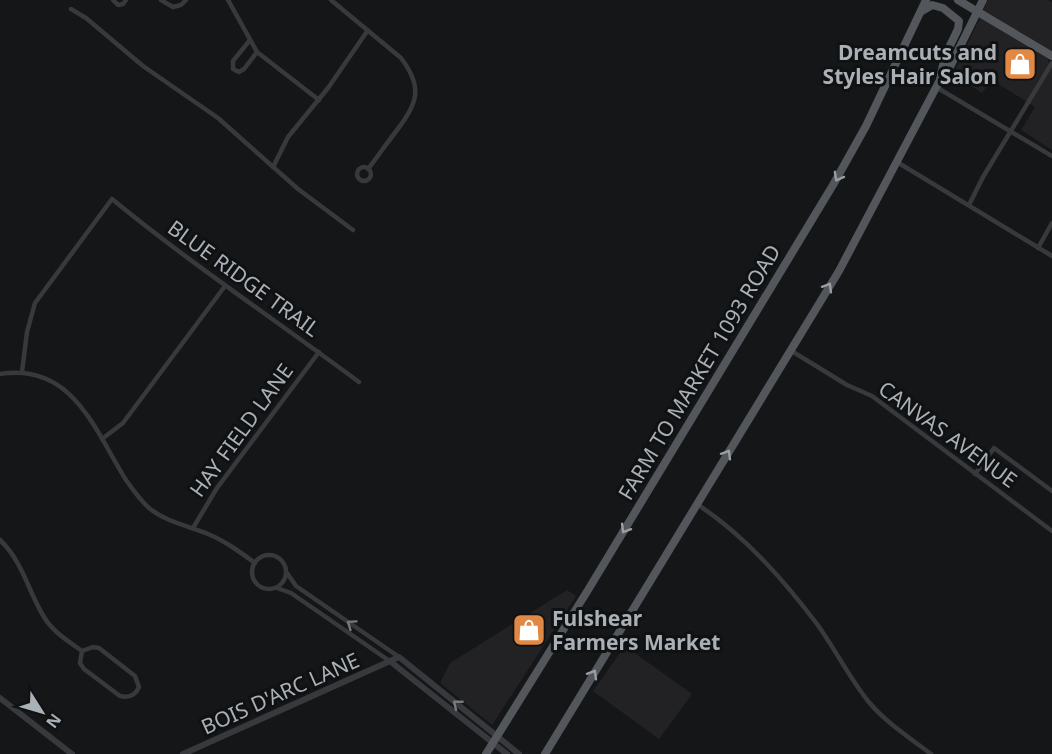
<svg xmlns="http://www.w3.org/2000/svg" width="1052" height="754" font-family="'Noto Sans',sans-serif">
<rect width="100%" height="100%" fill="#151617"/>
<g fill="#222224">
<polygon points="988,0 1048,0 1052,2 1052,54 1048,61 1052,64 1052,150 1021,130 1035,107 992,80 982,93 953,75"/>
<polygon points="567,590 576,596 492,725 440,683 450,663"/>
<polygon points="625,646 692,694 659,739 593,691"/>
</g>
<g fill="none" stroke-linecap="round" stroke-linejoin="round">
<g stroke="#37393c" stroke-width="4.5">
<polyline points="113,0 118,5 123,4 126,0"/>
<polyline points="161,0 173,7 181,5 186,0"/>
<polyline points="228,0 257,52 319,100"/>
<path d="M331,0L401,58C423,87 418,103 397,130C387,143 378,156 368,169"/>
<polyline points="71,9 86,18 143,66 218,118 298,189 353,230"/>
<polyline points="250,40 233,61 233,69 239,72 244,69 257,52"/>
<polyline points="936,87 1052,156"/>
<polyline points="897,162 1052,256"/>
<circle cx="364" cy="174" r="7"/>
<polyline points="273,167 288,137 328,88 368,30"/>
<polyline points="969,205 983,177 1052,63"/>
<polyline points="1038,248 1052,223"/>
<polyline points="790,350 847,385 872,396 1052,531"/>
<path d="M22,372L27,332L35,303L112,199C191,264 277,321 359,382"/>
<path d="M0,374C73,363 94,429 126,480C133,490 140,500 149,508C166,522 189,526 208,534C225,541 240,552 255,563"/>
<polyline points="102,439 123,423 225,286"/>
<polyline points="975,474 994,448 1052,491"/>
<path d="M697,504C745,536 782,578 817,624C835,649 849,677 868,701C885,722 910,738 931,754"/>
<polyline points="193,528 217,488 319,352"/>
<path d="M0,540C23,562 28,591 44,617C53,632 68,641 82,651"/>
<circle cx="269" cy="572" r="17"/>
<polyline points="287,573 296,586 399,657"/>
<polyline points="277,588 291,593 391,662"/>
<path d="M93,647L99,648L135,676L139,687C135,696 129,698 120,696L84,669L80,663L82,651Z"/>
</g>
<g stroke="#37393c" stroke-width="6">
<polyline points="391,662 507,754"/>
<polyline points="0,698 72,754"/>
<polyline points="183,754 399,657 519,754"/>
</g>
<g stroke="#53565a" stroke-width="8">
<polyline points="958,0 1052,56"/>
<polyline points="922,11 932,5 943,8 959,21 958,29 945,56 940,79"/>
<polyline points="486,754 588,590 833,185 866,126 926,0"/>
<polyline points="545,754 839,271 940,80 950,67 983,0"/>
</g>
</g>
<defs><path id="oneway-chevron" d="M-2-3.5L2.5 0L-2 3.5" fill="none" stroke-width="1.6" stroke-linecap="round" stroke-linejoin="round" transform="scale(1.5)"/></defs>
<g stroke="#989ea4">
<use href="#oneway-chevron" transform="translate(838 177) rotate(119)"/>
<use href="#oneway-chevron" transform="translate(828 287) rotate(-59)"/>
<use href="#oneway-chevron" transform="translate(727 454) rotate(-59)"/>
<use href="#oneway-chevron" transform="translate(625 529) rotate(121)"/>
<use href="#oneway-chevron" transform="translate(593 674) rotate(-59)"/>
</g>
<g stroke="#767a7f">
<use href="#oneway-chevron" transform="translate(351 624) rotate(-145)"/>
<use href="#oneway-chevron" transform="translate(457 704) rotate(-141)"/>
</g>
<defs>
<symbol id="shop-square" viewBox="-11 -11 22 22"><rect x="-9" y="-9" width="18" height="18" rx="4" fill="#e08844" stroke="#101112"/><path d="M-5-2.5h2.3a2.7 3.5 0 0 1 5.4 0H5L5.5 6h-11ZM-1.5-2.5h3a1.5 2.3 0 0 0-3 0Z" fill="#fff"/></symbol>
</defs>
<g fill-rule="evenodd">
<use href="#shop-square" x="1001" y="45" width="38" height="38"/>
<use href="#shop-square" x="510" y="611" width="38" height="38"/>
</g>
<g text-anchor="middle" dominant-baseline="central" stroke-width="6" stroke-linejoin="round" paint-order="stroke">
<g font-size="21" font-weight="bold" fill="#a9b0b6" stroke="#101112" text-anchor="end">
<text x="997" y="52">Dreamcuts and<tspan x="997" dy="24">Styles Hair Salon</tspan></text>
<text x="552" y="618" text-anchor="start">Fulshear<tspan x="552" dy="24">Farmers Market</tspan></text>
</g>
<g font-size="21" fill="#a9b0b6" stroke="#101112">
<text transform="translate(244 278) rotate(36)">BLUE RIDGE TRAIL</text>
<text transform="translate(699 372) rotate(-59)">FARM TO MARKET 1093 ROAD</text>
<text transform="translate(241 430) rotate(-54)">HAY FIELD LANE</text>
<text transform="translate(948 434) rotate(36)">CANVAS AVENUE</text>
<text transform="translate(280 693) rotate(-24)">BOIS D'ARC LANE</text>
</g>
</g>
<g transform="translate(42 712) rotate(127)" stroke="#101112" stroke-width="4.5" paint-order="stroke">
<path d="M0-4.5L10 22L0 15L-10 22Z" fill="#a9b0b6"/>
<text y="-9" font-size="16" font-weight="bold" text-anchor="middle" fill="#a9b0b6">N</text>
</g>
</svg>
